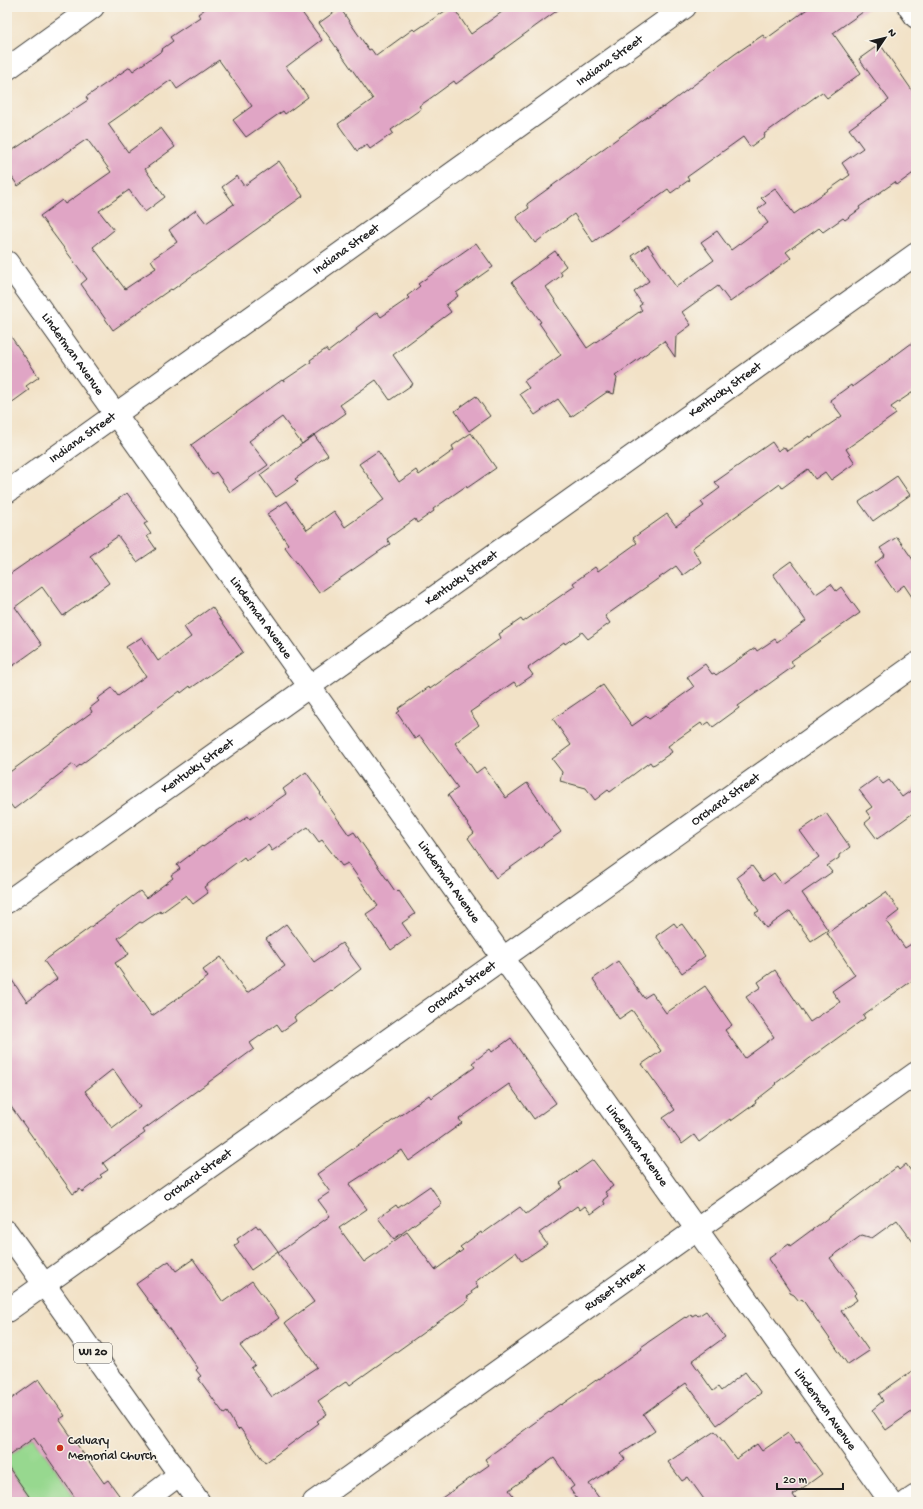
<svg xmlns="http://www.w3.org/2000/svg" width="923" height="1509" font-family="'Gochi Hand',sans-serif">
<rect width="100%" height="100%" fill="#f7f3e8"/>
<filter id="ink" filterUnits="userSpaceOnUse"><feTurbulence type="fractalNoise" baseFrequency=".025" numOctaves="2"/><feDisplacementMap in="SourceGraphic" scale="8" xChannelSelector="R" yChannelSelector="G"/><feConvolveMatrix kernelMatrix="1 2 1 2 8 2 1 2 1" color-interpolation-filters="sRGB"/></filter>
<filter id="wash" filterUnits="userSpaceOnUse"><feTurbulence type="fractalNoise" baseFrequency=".012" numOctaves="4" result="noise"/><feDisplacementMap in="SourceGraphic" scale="16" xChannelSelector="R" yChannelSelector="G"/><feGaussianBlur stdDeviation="0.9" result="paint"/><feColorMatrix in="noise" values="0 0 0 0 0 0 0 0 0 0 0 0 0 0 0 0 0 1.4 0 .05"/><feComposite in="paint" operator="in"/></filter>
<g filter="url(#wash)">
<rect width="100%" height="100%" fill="#f2e2c7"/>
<polygon fill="#97d88f" stroke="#5a7a56" points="34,1438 78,1502 33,1502 7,1465 7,1457"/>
<g id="blocks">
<g fill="#e0a5c5" fill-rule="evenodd">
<polygon points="208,7 298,7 322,40 286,67 308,97 285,114 283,111 246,137 233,120 252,106 219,60 177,89 171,80 108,124 128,152 161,128 175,147 145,169 165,197 145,212 129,190 99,211 114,230 93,247 125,289 156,268 151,260 177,242 169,230 196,210 206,223 234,204 222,187 237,176 244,186 279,161 303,196 172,290 171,289 161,296 113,330 81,284 87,279 40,216 62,200 65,204 111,172 87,139 18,186 7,170 7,154 88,100 86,97 130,67 133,71 163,50 162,49 173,41 170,37 200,17 198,14"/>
<polygon points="451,7 453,7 471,34 509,7 562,7 456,84 454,81 428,100 419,106 421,109 391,130 393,133 370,149 367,145 357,151 338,124 373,99 319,23 340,8 369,50 371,49 376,56 413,29 415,31"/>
<polygon points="810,7 870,7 833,33 861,73 827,98 822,92 764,134 765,136 750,147 743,137 687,177 689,180 671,193 668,189 593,242 574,214 535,243 516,217 529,208 527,204 647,117 662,107 663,108 735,54 763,35 766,39"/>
<polygon points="880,44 916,96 916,171 897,185 895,182 859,207 860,209 845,220 843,218 823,232 819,228 786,252 791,258 730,302 718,286 682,312 691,325 676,336 675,357 664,341 615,376 617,378 614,394 607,392 571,417 558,399 535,415 520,394 529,388 524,381 561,355 539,323 541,322 512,282 555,251 566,266 560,271 562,275 546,287 587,348 642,310 639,306 642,304 634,292 649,281 632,256 648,245 676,287 714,260 701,242 717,231 731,250 768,223 758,209 766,203 761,198 775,188 794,214 850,175 842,163 863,148 849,129 889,100 859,59"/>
<polygon points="476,243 493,267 456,293 458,296 446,305 451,312 393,355 413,384 390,400 376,380 340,405 346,413 302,444 282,417 249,441 268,465 230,492 216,472 212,475 191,445 282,380 283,381 311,362 310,360 326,349 328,352 357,330 356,328 377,312 381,317 409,298 407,296 420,286 418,284"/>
<polygon points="7,331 39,377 26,386 29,390 7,406"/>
<polygon points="916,340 916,390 891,407 896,414 846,449 855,463 831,480 825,472 815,479 808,469 782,488 780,484 692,548 701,562 683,575 676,566 605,616 610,623 588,639 582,632 565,644 564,642 528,668 533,675 517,686 514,682 470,712 479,725 455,743 476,773 484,767 506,798 527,783 561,832 496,878 468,838 474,833 448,795 458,788 420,736 415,739 397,713 400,711 398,709 429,687 430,689 501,638 499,634 521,619 523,622 575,586 573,583 595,567 598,571 637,543 633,538 667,514 676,526 704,506 701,502 720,488 715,482 772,442 778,451 784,447 787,451 809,436 810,438 842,416 830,400 851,385 852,387"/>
<polygon points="476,396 490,416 469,431 455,411"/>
<polygon points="471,433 496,468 467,488 466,486 433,509 434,511 417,523 415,519 387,539 390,544 319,593 285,547 288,544 267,514 287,501 307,530 334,511 345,527 385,499 359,464 378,451 399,482 416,470 419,475 454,450 452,446"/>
<polygon points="314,435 328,455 295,479 298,482 276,497 260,475"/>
<polygon points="897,476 910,495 873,521 859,502"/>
<polygon points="127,493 148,522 144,524 151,534 147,536 156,549 137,562 118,536 90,556 109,583 63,616 42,587 15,607 42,645 7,670 7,576"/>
<polygon points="897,537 916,564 916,603 904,585 895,592 875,563 885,555 880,548"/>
<polygon points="791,561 816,594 831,584 836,591 841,587 860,613 791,661 794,666 738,706 739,708 713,727 709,722 703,726 701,723 668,746 672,752 655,764 652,765 650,762 610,792 608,790 595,800 586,788 560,781 562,772 552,759 571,745 553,719 603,685 632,726 646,716 649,719 694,687 687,677 705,664 712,674 714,673 716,675 755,648 757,651 775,639 777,642 806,621 773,574"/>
<polygon points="212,607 243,652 191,688 190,686 181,693 180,691 76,768 73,764 14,809 7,800 7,774 92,712 90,708 99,701 97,699 112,688 118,696 146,676 126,647 142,637 158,661 191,637 184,627"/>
<path d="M306,772L321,793L320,794L349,835L354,832L395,891L396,890L398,892L399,891L415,914L402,923L411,936L391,950L366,914L378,906L348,863L342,866L322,840L319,842L308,827L272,851L268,845L246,860L244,857L204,887L208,893L193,904L186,895L161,913L160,911L142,923L140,922L118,938L129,954L115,963L152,1016L208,977L203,970L221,957L247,993L285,966L266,939L286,924L314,962L342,943L361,969L332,991L331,990L306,1008L294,1017L296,1021L282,1031L277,1024L250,1043L254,1049L143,1130L145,1133L103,1163L108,1170L100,1175L102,1177L82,1192L80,1189L73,1194L7,1101V973L27,1002L57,979L44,961L140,891L146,898L173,878L171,875L180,869L177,865L202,846L203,847L248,816L250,819L286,794L283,789ZM113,1069L140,1107L112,1128L85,1091Z"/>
<polygon points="877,777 883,784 889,780 902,797 916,787 916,811 877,839 865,823 871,818 866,811 872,807 859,790"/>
<polygon points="826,813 850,847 839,855 839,858 827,866 832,872 802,893 828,930 811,941 790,911 766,928 755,913 759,911 737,877 752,866 763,881 774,873 782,884 819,857 800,831"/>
<polygon points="886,892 899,911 886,921 905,948 916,941 916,978 863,1015 865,1018 776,1083 777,1084 755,1101 756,1103 731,1121 730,1119 699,1142 694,1135 682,1144 663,1118 675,1110 642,1064 661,1051 632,1010 619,1019 593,979 618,961 644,998 652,993 666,1013 705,986 732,1025 725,1030 745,1058 774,1037 746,997 761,987 758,982 775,970 810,1022 840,1002 832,991 855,975 827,933"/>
<polygon points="674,923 677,927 682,924 705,956 682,973 656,936"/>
<polygon points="511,1038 556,1103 534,1119 509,1084 459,1119 462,1123 409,1161 402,1150 349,1184 367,1209 339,1228 364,1262 407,1232 435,1270 463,1250 460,1247 481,1232 482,1234 520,1207 526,1214 563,1187 560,1183 593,1160 613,1186 605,1192 608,1196 603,1200 605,1204 591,1214 585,1206 580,1210 577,1206 539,1233 547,1244 522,1261 516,1252 475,1282 478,1287 471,1292 472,1294 467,1297 469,1300 350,1385 347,1381 318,1401 327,1414 317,1421 319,1423 265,1463 240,1428 238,1430 227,1412 224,1414 198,1378 201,1376 196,1370 198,1368 136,1284 169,1261 176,1271 193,1259 223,1302 252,1281 279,1318 240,1346 255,1365 251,1368 272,1397 317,1367 285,1323 314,1302 278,1253 330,1216 318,1200 330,1192 317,1174 429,1095 431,1098 475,1067 472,1063 490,1049 492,1052"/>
<polygon points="906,1164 916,1178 916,1246 897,1220 872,1238 862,1235 830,1258 856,1293 854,1295 857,1300 841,1311 869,1351 848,1365 802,1299 799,1301 794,1295 790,1293 789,1290 768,1259 789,1244 790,1246 897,1167 899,1170"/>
<polygon points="430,1186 442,1204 394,1239 378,1218 396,1205 398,1208"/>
<polygon points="256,1225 258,1228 260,1227 278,1251 251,1270 234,1246 239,1242 237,1239"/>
<polygon points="706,1311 725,1337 692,1361 713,1391 718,1387 721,1391 745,1372 761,1393 717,1425 686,1383 643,1414 655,1431 621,1454 625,1459 589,1484 602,1502 579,1502 570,1489 574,1486 554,1458 509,1490 518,1502 436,1502 489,1465 485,1459 560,1404 561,1405 599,1378 599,1379 642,1349 641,1347 685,1317 686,1318 691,1314 692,1316 696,1314 698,1316"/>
<polygon points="916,1368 916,1409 886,1430 872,1410 883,1401 879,1394"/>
<polygon points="39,1379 65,1416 59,1419 104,1483 108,1480 124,1502 78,1502 34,1438 7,1457 7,1402"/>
<polygon points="715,1431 736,1459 757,1444 762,1451 788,1433 796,1444 799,1442 822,1474 793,1495 798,1502 706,1502 688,1477 682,1481 668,1462"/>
<polygon points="7,1465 33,1502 7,1502"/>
</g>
</g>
</g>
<g filter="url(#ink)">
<use href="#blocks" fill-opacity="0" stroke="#3c3a36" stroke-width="1"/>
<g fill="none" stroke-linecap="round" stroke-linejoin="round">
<defs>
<g id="minor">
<polyline points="909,7 916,17"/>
<polyline points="7,69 93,7"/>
<path id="s1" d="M7,262L891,1502"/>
<path id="s2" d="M7,492L685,7"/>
<path id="s3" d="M7,902L916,254"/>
<path id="s4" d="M7,1311L916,664"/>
<polyline points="143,1502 180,1474"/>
<path id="s5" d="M314,1502L916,1073"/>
<polyline points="907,1502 916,1496"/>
</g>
<polyline id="major" points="7,1232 199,1502"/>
</defs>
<use href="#minor" stroke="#3c3a36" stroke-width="24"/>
<use href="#major" stroke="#3c3a36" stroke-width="24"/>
<use href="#minor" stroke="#fff" stroke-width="22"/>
<use href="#major" stroke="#fff" stroke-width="22"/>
</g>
</g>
<circle fill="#c8321e" stroke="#f7f3e8" stroke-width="1.5" cx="60" cy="1448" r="4"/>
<g text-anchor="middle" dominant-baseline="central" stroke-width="3" stroke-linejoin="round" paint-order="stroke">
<rect fill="#f7f3e8" stroke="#5e5c59" stroke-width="1" x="74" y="1343" width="38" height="20" rx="3"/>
<g font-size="12" font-weight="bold" fill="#1c1c1c">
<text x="93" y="1353">WI 20</text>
</g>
<g font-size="13" fill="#1c1c1c" stroke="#f7f3e8">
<text stroke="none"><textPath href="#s2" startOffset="741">Indiana Street</textPath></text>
<text stroke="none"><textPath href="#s2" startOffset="417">Indiana Street</textPath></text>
<text stroke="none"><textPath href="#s1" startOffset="113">Linderman Avenue</textPath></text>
<text stroke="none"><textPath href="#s3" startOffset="882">Kentucky Street</textPath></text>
<text stroke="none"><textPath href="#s2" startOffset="93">Indiana Street</textPath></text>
<text stroke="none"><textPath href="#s3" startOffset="558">Kentucky Street</textPath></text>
<text stroke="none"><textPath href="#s1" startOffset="437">Linderman Avenue</textPath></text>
<text stroke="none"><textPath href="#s3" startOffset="234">Kentucky Street</textPath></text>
<text stroke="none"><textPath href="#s4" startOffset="882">Orchard Street</textPath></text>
<text stroke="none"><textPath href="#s1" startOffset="761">Linderman Avenue</textPath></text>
<text stroke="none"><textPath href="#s4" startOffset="558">Orchard Street</textPath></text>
<text stroke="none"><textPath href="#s1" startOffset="1085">Linderman Avenue</textPath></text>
<text stroke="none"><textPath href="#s4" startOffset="234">Orchard Street</textPath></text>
<text stroke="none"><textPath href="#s5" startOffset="370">Russet Street</textPath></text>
<text stroke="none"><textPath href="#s1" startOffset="1409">Linderman Avenue</textPath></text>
</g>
<g font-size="13" fill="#1c1c1c" stroke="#f7f3e8" text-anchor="start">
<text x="68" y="1441">Calvary<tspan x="68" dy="15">Memorial Church</tspan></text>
</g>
</g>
<rect width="923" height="1509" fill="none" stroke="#f7f3e8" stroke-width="24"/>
<g transform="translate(885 38) rotate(55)" stroke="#f7f3e8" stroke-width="3" paint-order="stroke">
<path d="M0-3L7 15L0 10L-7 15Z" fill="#1c1c1c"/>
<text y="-6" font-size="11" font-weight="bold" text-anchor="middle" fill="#1c1c1c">N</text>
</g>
<path d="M777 1483v6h66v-6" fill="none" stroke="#1c1c1c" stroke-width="2"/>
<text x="783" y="1483" font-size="12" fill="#1c1c1c" stroke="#f7f3e8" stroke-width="3" paint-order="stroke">20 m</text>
</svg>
